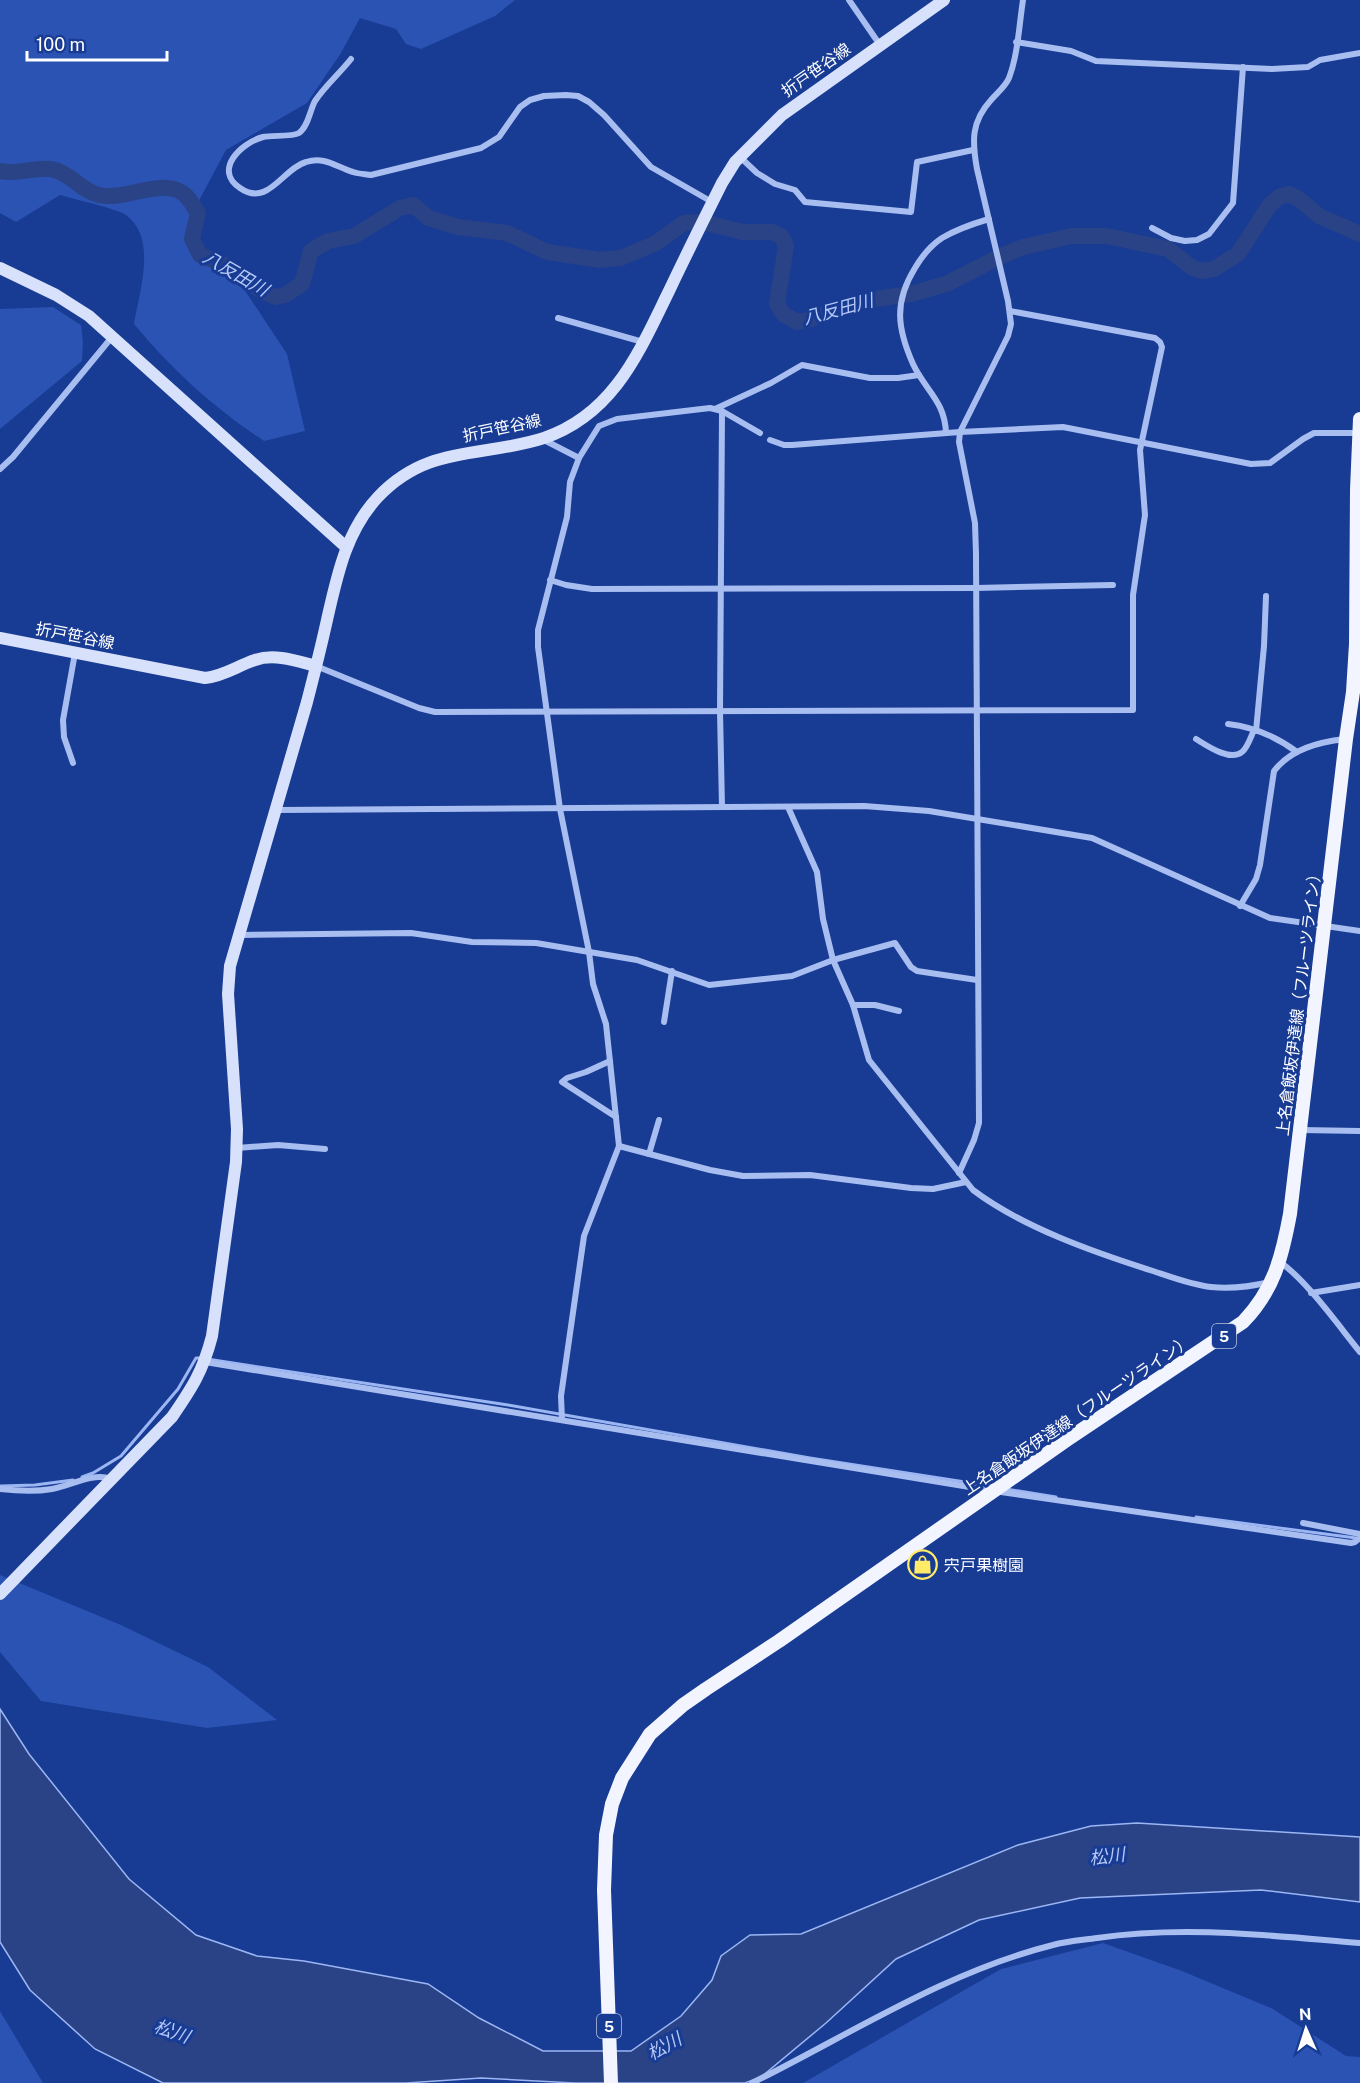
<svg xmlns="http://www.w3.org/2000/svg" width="1360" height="2083" font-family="'Public Sans','Noto Sans JP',sans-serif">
<rect width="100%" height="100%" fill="#183b94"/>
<g fill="#2b53b3">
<path d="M0,0H515L495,16L421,49L406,44L396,29L360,18L341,53L307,103L226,150L195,208L194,257L244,289L287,354L305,431L264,441C215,409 171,369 134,324C139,292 158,239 126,215C118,209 73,199 60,195L16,222L0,213Z"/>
<polygon points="53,307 81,325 83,342 82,361 0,429 0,309"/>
<polygon points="0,1575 121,1625 208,1667 277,1720 207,1728 41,1701 0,1652"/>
<polygon points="1103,1943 1182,1971 1273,2009 1346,2056 1360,2057 1360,2083 803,2083 1001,1969"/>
<polygon points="0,2011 43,2083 0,2083"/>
</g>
<polygon fill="#2a4387" stroke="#9bb6f3" stroke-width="1.5" points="0,1709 29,1754 129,1879 196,1935 257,1956 304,1961 428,1984 479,2018 543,2051 631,2051 681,2016 712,1980 721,1956 750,1935 801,1934 1018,1845 1091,1826 1137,1823 1360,1837 1360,1902 1261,1890 1080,1898 979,1920 896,1959 826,2023 761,2077 745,2083 574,2083 481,2078 406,2083 163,2083 95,2049 30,1990 0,1942"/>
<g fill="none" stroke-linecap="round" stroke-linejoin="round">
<g stroke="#9bb6f3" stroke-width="3">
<polyline points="207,1359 508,1405 810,1458 991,1486"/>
<polyline points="82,1477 93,1473 121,1456 178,1389 196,1358 200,1358"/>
<polyline points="0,1486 35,1485 73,1480"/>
<polyline points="1006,1489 1056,1497"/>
<polyline points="1196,1517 1356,1538"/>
</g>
<path stroke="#2a4387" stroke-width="16" d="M0,171C16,175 34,167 51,169C70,172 81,191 99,195C124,201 158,179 181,192C189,196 193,206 198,213L192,239L200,255L231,267L261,291L276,297L285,295L302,284L311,251L328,241L354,236L400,208L413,205L429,218L458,227L507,233L547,252L601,260L621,258L656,243L684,223L702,222L743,232H772L782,237L786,246L777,304L783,314L797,322L808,320L867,300L911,294L946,284L999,257L1023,247L1072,236H1107L1168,249L1191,267L1202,271L1214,269L1238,254L1269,206L1279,197L1289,194L1299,199L1319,216L1360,234"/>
<g stroke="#a9bef0" stroke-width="6">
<polyline points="849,0 880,45"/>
<polyline points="1016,42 1071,51 1096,61 1272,69 1308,67 1320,60 1360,53"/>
<path d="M351,59C340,73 325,86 315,101C310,110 308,127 299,133C292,137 272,135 263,137C241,143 213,170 240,188C268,208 283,168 306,162C325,156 336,167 353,172C359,174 365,174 371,175L481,148L499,137L520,107L530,100L544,96L566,95L578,96L589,102L604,115L651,167L712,202"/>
<polyline points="740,157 757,173 775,184 795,190 805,202 911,212 917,162 973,150"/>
<polyline points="1152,228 1171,238 1185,241 1197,240 1209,234 1233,203 1243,67"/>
<polyline points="558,318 643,342"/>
<polyline points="715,409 771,383 802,365 870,378 898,378 919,375"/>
<path d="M946,433C945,401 925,390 913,364C897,328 894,302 915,268C922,256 930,246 942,238C957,229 972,224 989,219"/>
<polyline points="542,439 579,458"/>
<polyline points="770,440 784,445 792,445 960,432 1063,427 1251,464 1270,463 1303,439 1314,433 1359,433"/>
<polyline points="0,469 13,457 112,337"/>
<polyline points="550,580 566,585 592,589 976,588 1113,585"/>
<polyline points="316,666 419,708 435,712 1133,710 1133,595 1145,515 1140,450 1162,347 1160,342 1155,338 1010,311"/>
<path d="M1228,724C1253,727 1277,737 1297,752"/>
<polyline points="1256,731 1264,646 1266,596"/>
<path d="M1196,739C1206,745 1230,762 1242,752C1248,747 1251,736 1254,730"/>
<polyline points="73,763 64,737 63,720 75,653"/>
<polyline points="722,807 720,711 722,411"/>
<path d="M788,807L817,872L823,919L833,960L853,1005L869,1060L973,1190C1022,1227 1093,1252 1153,1271C1171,1277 1192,1285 1211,1287C1229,1289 1253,1286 1270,1282"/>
<polyline points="277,810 864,806 929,811 1092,838 1270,918 1360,931"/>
<path d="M1240,906L1256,879L1260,865L1274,771C1291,749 1319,742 1345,739"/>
<polyline points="240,935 411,933 472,942 536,943 637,960 709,985 792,976 833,960 895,943 911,967 917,971 977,980"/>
<polyline points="853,1005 875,1005 899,1011"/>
<polyline points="664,1022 672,971"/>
<polyline points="610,1061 586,1072 567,1078 562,1082 616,1117"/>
<polyline points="1301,1130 1360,1131"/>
<polyline points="619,1146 710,1170 743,1176 810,1175 911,1188 933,1189 966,1182"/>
<polyline points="237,1148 278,1145 325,1149"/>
<polyline points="649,1154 659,1120"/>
<path d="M959,1173L974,1140L979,1123L976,554L975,523L959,442L960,432L1008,336L1011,324L1008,301L977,169C972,141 971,122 991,100C997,93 1005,87 1009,78C1018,54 1019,26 1023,0"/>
<path d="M1280,1262C1307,1281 1338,1325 1360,1352"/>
<polyline points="1311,1293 1360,1285"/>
<polyline points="205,1362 994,1491 1351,1543 1355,1542 1360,1538"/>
<polyline points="562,1420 561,1396 584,1236 619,1146 606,1024 593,984 589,952 560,809 538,647 538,630 567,517 570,482 579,458 599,426 617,419 710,408 722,411 760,433"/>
<path d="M0,1489C17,1491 35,1492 52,1489C70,1486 93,1472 111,1479"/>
<polyline points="1303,1523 1360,1534"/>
<path d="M752,2083C851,2034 945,1972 1053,1945C1067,1941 1083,1940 1097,1938C1186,1925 1272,1936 1360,1943"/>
</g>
<g stroke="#d7e1fb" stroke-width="12">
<polyline points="0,268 56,295 89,316 346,547"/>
<path d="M0,638L205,678C224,676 237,666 255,660C274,653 297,661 316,666"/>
<path d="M0,1594L172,1417C192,1388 203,1371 212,1336L236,1162L237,1129L228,994L230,966C256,878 282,790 307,702C314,675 321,647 327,620C337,576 346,531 378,497C428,444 482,458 544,438C614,414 639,352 669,291C686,255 704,219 722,183L735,162L782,115L944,0"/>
</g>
<path stroke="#f2f5ff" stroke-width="14" d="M611,2083L604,1890L606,1835L612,1804L622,1778L650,1734L683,1705L706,1689L779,1641L1068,1439L1243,1322C1274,1290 1282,1257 1290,1214L1346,739L1353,692L1356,644L1357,490L1360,419"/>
</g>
<defs>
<symbol id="shop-ring" viewBox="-11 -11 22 22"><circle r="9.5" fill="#183b94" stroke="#ffeb68" stroke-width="1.5"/><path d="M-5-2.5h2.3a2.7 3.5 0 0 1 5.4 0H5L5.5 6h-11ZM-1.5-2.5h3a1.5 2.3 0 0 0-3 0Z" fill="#ffeb68"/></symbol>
</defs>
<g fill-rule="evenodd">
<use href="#shop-ring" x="906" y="1548" width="33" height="33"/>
</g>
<g text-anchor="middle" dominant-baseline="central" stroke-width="6" stroke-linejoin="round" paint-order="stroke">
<g fill="#183b94" stroke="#bac4df" stroke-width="1.5">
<rect x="1212" y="1324" width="24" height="24" rx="4.5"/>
<rect x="597" y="2014" width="24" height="24" rx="4.5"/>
</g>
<g font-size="15" font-weight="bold" fill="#fff">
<text x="1224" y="1336">5</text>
<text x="609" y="2026">5</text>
</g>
<g font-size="16" fill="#fff" stroke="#183b94">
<text transform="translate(816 70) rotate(-35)">折戸笹谷線</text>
<text transform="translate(502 428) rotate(-12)">折戸笹谷線</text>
<text transform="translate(75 636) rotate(11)">折戸笹谷線</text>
<text transform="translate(1299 1001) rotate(-83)">上名倉飯坂伊達線（フルーツライン）</text>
<text transform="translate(1077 1415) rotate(-34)">上名倉飯坂伊達線（フルーツライン）</text>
</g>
<g font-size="16" fill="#fff" stroke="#183b94" text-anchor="start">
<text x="944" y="1565">宍戸果樹園</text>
</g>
<g font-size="18" font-style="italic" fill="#b5c9f7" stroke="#183b94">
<text transform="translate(236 273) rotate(30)">八反田川</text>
<text transform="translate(838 309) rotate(-15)">八反田川</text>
<text transform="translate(1107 1856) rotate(-7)">松川</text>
<text transform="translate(172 2031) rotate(19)">松川</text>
<text transform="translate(664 2046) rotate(-29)">松川</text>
</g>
</g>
<g transform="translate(1306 2029) rotate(357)" stroke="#183b94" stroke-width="4.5" paint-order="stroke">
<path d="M0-4.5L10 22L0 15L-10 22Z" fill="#ffffff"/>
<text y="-9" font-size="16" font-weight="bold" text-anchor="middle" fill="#ffffff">N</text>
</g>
<path d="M27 51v9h140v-9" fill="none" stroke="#ffffff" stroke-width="3"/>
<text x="36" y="51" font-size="18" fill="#ffffff" stroke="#183b94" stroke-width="4.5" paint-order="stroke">100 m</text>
</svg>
